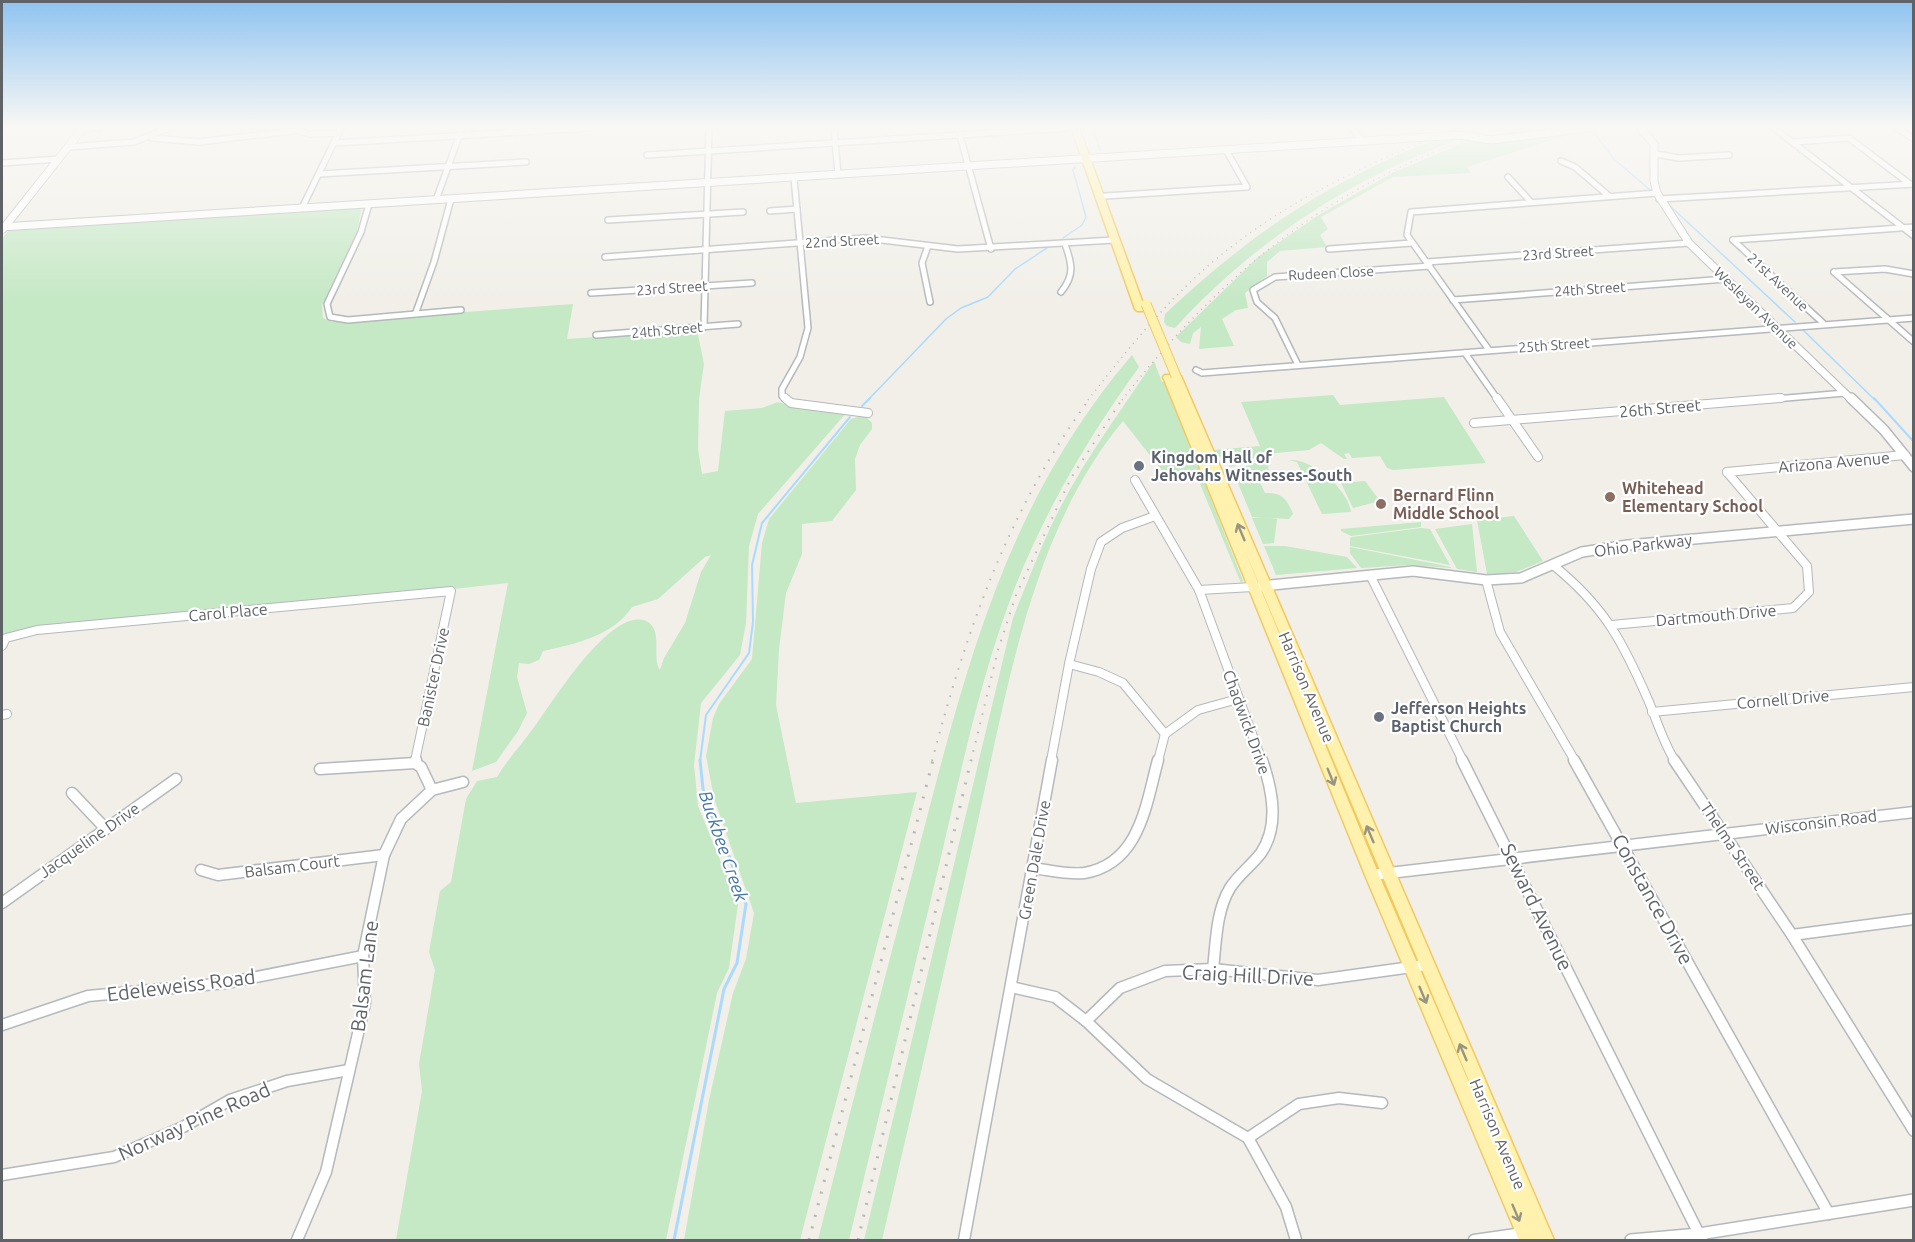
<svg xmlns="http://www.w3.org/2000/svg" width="1915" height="1242" font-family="Ubuntu,sans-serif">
<rect width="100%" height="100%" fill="#f1efe8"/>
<g fill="#c5e8c5">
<polygon points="1573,130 1571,134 1467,167 1471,173 1393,177 1321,217 1328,229 1320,235 1327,247 1280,251 1267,262 1267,276 1245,293 1248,308 1236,310 1222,319 1234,346 1199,349 1201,327 1193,333 1190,344 1181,342 1176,337 1258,257 1317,216 1392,173 1473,139 1491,142"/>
<path d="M1467,137C1355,175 1254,241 1175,328L1167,326L1164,322L1165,314C1230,253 1292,206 1372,167C1405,151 1430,138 1467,137Z"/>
<path d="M362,207L357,231L322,305L323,318L332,322L573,304L567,339L697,330L704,364L699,399L698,449L702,474L718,471L725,411L762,408L778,402L800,409L847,412L758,514L749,546L746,623L740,655L701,703L694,765L698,806L738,904L729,968L717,993L666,1240H396L422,1091L419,1064L435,970L429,952L440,891L451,882L466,799L477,781L497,777C508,759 522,744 535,726C552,703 611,606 646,621C664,629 651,657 660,670L664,658L685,623L701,572L711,555L705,557L658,599L632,607C613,636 575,644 543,651L539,660L529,664L519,663L517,677L527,713L518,731L496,762L472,771L508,583L2,638V239L8,231Z"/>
<path d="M1132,355L1139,367C1087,439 1044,512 1012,595C977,687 958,787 935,882C906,1002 878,1121 849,1240H818C849,1116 881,991 914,867C964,677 1001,509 1132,355Z"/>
<path d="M1154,361L1162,382H1165L1243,581L1241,583L1198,479L1171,482L1123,421C1028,535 1005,703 973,843C943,976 913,1108 882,1240H864L1013,618C1028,581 1042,543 1060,508C1087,456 1122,409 1154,361Z"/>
<polygon points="1333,395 1340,405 1444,397 1486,463 1393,470 1387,468 1380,456 1352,458 1349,453 1344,454 1347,459 1344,459 1321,443 1309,450 1265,454 1231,467 1215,452 1214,450 1260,446 1241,402"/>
<polygon points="864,415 872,423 872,429 860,445 855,459 856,490 832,521 802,524 802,554 786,593 779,649 776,705 796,803 917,792 800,1240 684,1240 709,1100 733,993 746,959 754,913 714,798 706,756 713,718 719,704 752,659 762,543 769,519 851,419"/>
<path d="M1263,460L1269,462L1268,469L1275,476L1258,478L1265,493C1282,492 1287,499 1293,514L1289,519L1252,517L1233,471Z"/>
<path d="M1289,460C1313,458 1349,491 1351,512L1322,514L1297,462Z"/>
<polygon points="1365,481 1380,501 1353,508 1341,483"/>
<polygon points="1514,516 1543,561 1516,572 1487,574 1477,520"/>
<polygon points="1265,517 1277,519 1274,543 1263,544 1252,518"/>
<polygon points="1421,522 1421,527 1351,536 1341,531 1341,529"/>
<polygon points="1472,524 1477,572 1457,569 1435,529"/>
<polygon points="1421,528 1430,529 1450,565 1350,546 1350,538 1352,537"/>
<polygon points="1264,546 1285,546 1347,557 1357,568 1276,575"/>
<polygon points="1350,547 1451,567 1451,568 1409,565 1361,568 1350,553"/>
</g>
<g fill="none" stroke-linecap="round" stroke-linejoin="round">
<g stroke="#aadaff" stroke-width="1.5">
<polyline points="1093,128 1100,150"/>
<polyline points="1591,129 1614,159 1650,190"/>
<polyline points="1668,204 1795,322"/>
<polyline points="1063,238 1082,225 1086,217 1073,170 1075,167"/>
<polyline points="1802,329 1875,400"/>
<polyline points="868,400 946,319 961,308 988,297 1015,269 1047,248"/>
</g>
<g stroke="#aadaff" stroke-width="2">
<polyline points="1874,398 1914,442"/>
<polyline points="862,406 870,398"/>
<polyline points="700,761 706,715 749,653 753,622 752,565 762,523 850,417"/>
</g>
<polyline stroke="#aadaff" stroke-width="3" points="674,1240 724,989 737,963 746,904 729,856 722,848 703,789 700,760"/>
<defs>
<g id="minor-far2">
<polyline points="291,128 309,134 339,133"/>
<polyline points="834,128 838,175"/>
<polyline points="958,128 991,249"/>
<polyline points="1352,128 1362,141"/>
<polyline points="1774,128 1914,236"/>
<polyline points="1897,128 1914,139"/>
<polyline points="83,129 98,128"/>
<polyline points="152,138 199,142 293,131"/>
<polyline points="1793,142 1849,138 1910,184"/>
<polyline points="334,143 589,128"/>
<polyline points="69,147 134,142 169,128"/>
<polyline points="1656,154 1679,158 1729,155"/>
<polyline points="647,155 1067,128"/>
<polyline points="1561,161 1575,167 1609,196"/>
<polyline points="2,163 59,159"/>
<polyline points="319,174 526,162"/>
<polyline points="1508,177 1530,201"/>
<polyline points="1105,196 1247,187 1226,150"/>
<polyline points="1659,199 1914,184"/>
<polyline points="436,200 462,128"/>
<polyline points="369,204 361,232 327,304 330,317 348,320 461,310"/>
<polyline points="302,208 341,128"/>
<polyline points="770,211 797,209"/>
<polyline points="608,220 743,212"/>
<polyline points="1733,240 1914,227"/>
<polyline points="1733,240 1823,323"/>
<polyline points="928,246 922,263 930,302"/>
<polyline points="1329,249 1412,243"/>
<polyline points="605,257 865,238 958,249 1114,240"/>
<polyline points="1427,262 1689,243"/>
<polyline points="1834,272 1914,342"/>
<polyline points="1834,272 1885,269 1914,274"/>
<path d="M1061,292C1075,275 1072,264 1065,244"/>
<polyline points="591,293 752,283"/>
<polyline points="1453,300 1726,279"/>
<polyline points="416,312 434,262 451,199"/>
<polyline points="704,327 709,128"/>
<polyline points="596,335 738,324"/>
<polyline points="1489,350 1407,235 1411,212 1657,193"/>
<polyline points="1465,353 1498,400"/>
<polyline points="1298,365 1275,318 1257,302 1253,290 1275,277 1430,266"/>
<polyline points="1196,370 1202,373 1914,318"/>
<polyline points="787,400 782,396 782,389 800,357 808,328 794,178"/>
<polyline points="1762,400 1845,393"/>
</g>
<g id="minor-far1">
<polyline points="785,398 791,403 868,413"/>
<polyline points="1497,398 1538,457"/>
<polyline points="1474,423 1781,398"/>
<polyline points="1727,472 1905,455"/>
<polyline points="1135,480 1199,590 1262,761"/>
<path d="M1553,565C1605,607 1623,642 1649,702C1657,721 1664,744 1675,761"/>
<polyline points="1370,575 1463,761"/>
<polyline points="1486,580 1500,632 1575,761"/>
<polyline points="1199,590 1253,587"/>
<polyline points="1612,625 1793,608 1809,592 1807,566 1727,472"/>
<polyline points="2,646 6,638 37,630 451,591 415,761"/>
<polyline points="1069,664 1099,672 1123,683 1165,734"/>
<polyline points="1652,712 1914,687"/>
<polyline points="2,715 7,714"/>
<polyline points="1051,761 1069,664 1091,569 1101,542 1122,528 1155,516"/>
<polyline points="1158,761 1165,734 1198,710 1238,699"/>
</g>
<g id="minor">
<polyline points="1462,760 1702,1240"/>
<polyline points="1574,760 1829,1214"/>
<polyline points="1674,760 1792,935 1914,1131"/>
<polyline points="415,763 416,760"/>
<polyline points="320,769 415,763 421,767 432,790"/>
<polyline points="72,793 105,828"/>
<path d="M1033,868C1049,870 1069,875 1084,873C1140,864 1146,804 1158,760"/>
<polyline points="201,870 218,875 384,855"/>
<polyline points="1372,875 1914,812"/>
<polyline points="2,903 176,779"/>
<polyline points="1792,935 1914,919"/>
<path d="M1213,969C1216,943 1216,911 1230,888C1238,875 1252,865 1261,853C1280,825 1272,789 1262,760"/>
<polyline points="1011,987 1055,997 1086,1021 1147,1079 1248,1138 1286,1207 1296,1240"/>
<polyline points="1086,1021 1120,988 1165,971 1213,969 1318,980 1426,965"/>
<polyline points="2,1025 88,996 226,983 363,956"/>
<polyline points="1248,1138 1299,1104 1339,1098 1382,1103"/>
<polyline points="2,1175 114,1157 183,1127 230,1100 287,1081 349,1070"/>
<polyline points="297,1240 326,1172 365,1003 363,956 384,855 401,819 432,790 463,782"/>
<polyline points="964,1240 1052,760"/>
<polyline points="1474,1240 1516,1234 1525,1238"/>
</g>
<g id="tertiary-far2">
<polyline points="1640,128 1654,144 1654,181 1657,193 1689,243 1852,400"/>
<polyline points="2,227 1459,135 1491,140 1588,128"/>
<polyline points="3,229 83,128"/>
</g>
<g id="tertiary-far1">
<polyline points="1851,398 1884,430 1914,467"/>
<polyline points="1261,586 1413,571 1486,580 1521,578 1582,552 1628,545 1914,519"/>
</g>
<polyline id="tertiary" points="1631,1240 1699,1234 1914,1200"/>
<g id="primary">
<polygon points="1071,128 1079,128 1145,309 1143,311 1137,311 1135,309"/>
<path d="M1176,373L1181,376L1554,1240H1519L1365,875L1163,377L1165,375H1172ZM1240,539L1500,1154L1379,875Z"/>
</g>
</defs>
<use href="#minor-far2" stroke="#b5b8bc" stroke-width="8"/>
<use href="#minor-far1" stroke="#b5b8bc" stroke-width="10"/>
<use href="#minor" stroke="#b5b8bc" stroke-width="13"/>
<use href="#tertiary-far2" stroke="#b5b8bc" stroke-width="9"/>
<use href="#tertiary-far1" stroke="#b5b8bc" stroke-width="12"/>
<use href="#tertiary" stroke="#b5b8bc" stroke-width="14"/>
<use href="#primary" stroke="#f2c960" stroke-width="3"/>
<use href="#minor-far2" stroke="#fff" stroke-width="5"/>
<use href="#minor-far1" stroke="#fff" stroke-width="8"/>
<use href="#minor" stroke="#fff" stroke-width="10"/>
<use href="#tertiary-far2" stroke="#fff" stroke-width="7"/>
<use href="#tertiary-far1" stroke="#fff" stroke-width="9"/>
<use href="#tertiary" stroke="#fff" stroke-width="11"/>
<use href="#primary" fill="#fff2af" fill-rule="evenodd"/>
<g stroke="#b6b7b8" stroke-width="1.5" stroke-dasharray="1 5" stroke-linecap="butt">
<path d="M1088,400C1132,343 1178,287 1235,244C1302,193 1380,158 1458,128"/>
<path d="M1122,400C1204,295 1299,210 1423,157C1448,146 1474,138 1499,128"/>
</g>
<g stroke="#b6b7b8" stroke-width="2" stroke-dasharray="1.5 8" stroke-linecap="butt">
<path d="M932,761C967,629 1008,510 1090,398"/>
<polyline points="971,761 998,650 1016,595 1071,478 1123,398"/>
</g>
<g stroke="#b6b7b8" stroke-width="3" stroke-dasharray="2 10" stroke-linecap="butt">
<polyline points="809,1240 933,760"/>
<polyline points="858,1240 971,760"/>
</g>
<defs>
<polyline id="primary-bridge" points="1146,304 1176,376"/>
</defs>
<use href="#primary-bridge" stroke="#f2c960" stroke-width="11" stroke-linecap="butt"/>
<use href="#primary-bridge" stroke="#fff2af" stroke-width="9"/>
</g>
<defs><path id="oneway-shaft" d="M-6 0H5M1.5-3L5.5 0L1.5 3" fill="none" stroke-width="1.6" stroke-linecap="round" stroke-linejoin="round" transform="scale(1.5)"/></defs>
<g stroke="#979581">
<use href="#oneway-shaft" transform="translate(1241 532) rotate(-113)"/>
<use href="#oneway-shaft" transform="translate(1331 777) rotate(68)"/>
<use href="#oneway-shaft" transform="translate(1370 834) rotate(-113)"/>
<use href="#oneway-shaft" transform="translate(1423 995) rotate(67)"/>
<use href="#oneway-shaft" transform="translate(1463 1052) rotate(-113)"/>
<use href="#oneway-shaft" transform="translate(1516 1213) rotate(67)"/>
</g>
<linearGradient id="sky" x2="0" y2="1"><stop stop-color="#8fc3f1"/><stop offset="0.42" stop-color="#f9f8f5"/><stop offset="1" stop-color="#f9f8f5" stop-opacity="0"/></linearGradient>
<rect width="1915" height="302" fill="url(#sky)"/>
<g fill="#6b7280" stroke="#fff" stroke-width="2">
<circle cx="1139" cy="466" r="6"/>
<circle cx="1379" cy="717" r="6"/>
</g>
<g fill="#8d6e63" stroke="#fff" stroke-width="2">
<circle cx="1610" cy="497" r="6"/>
<circle cx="1381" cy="504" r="6"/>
</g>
<g text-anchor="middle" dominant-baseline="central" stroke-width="4.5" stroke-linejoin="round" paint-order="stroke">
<g font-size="14" fill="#5f6368" stroke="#fff">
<text transform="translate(842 241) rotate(-3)">22nd Street</text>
<text transform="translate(1558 253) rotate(-4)">23rd Street</text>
<text transform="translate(1331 273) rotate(-3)">Rudeen Close</text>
<text transform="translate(1778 282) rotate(43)">21st Avenue</text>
<text transform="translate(672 288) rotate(-4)">23rd Street</text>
<text transform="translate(1590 289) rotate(-4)">24th Street</text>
<text transform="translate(1756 308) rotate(44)">Wesleyan Avenue</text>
<text transform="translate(667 330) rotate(-5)">24th Street</text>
<text transform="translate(1554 345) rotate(-4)">25th Street</text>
</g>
<g font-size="16" fill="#5f6368" stroke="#fff">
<text transform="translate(1660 408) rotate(-5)">26th Street</text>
<text transform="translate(1834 462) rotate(-5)">Arizona Avenue</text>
<text transform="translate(1643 545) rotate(-7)">Ohio Parkway</text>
<text transform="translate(228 612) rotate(-5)">Carol Place</text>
<text transform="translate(1716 615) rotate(-5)">Dartmouth Drive</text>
<text transform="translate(433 677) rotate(-78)">Banister Drive</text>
<text transform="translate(1307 687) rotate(67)">Harrison Avenue</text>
<text transform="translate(1783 699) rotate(-5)">Cornell Drive</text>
<text transform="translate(1247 722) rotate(70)">Chadwick Drive</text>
<text transform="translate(1821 822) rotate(-7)">Wisconsin Road</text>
<text transform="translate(89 840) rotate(-35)">Jacqueline Drive</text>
<text transform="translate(1733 846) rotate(56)">Thelma Street</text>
<text transform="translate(1034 860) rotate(-80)">Green Dale Drive</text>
<text transform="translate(292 866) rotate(-7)">Balsam Court</text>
<text transform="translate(1498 1134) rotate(67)">Harrison Avenue</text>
</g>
<g font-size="16" font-weight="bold" fill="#5b616d" stroke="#fff" text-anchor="start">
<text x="1151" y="457">Kingdom Hall of<tspan x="1151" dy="18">Jehovahs Witnesses-South</tspan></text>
<text x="1391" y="708">Jefferson Heights<tspan x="1391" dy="18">Baptist Church</tspan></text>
</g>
<g font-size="16" font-weight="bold" fill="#785e54" stroke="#fff" text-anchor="start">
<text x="1622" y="488">Whitehead<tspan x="1622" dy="18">Elementary School</tspan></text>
<text x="1393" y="495">Bernard Flinn<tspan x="1393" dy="18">Middle School</tspan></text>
</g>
<g font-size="18" font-style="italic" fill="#4174aa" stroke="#fff">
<text transform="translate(724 846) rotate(71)">Buckbee Creek</text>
</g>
<g font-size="20" fill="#5f6368" stroke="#fff">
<text transform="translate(1653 899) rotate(61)">Constance Drive</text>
<text transform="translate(1537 907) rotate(64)">Seward Avenue</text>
<text transform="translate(1248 975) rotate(3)">Craig Hill Drive</text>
<text transform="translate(364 976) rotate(-83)">Balsam Lane</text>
<text transform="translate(181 985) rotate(-7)">Edeleweiss Road</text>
<text transform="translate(194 1121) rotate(-24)">Norway Pine Road</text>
</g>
</g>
<rect width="1915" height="1242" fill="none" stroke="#5f6368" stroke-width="6"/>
</svg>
